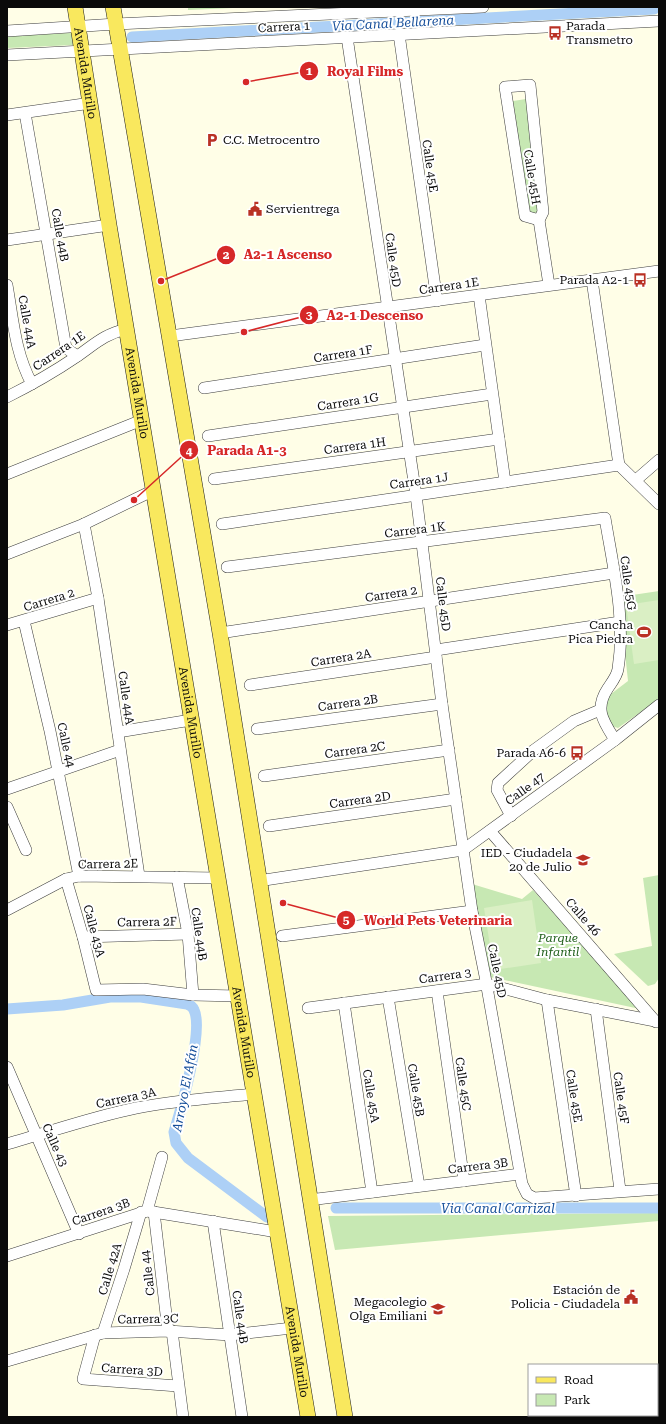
<svg xmlns="http://www.w3.org/2000/svg" width="666" height="1424" font-family="'Roboto Serif',serif">
<rect width="100%" height="100%" fill="#fffee7"/>
<g fill="#c7e8b3">
<polygon points="188,7 255,7 188,10"/>
<polygon points="71,33 73,45 7,48 7,36"/>
<polygon points="526,99 539,212 529,214 513,101"/>
<polygon points="659,591 659,699 618,728 612,726 604,711 607,697 628,681 619,597"/>
<polygon points="659,875 659,978 655,984 648,986 614,954 652,946 643,878"/>
<polygon points="472,884 522,899 533,890 640,1009 490,977"/>
<polygon points="659,1213 659,1221 335,1250 328,1216"/>
</g>
<g fill="#daefc4">
<polygon points="659,600 659,660 634,664 626,605"/>
<polygon points="532,900 541,963 494,970 484,908"/>
</g>
<g fill="none" stroke-linecap="round" stroke-linejoin="round">
<g stroke="#add0f6" stroke-width="11">
<polyline points="132,37 654,9"/>
<path d="M7,1009L63,1005L110,997H141L187,1004C190,1005 193,1007 194,1010C204,1030 181,1109 174,1132L176,1143L188,1158L267,1217"/>
<polyline points="336,1208 659,1208"/>
</g>
<defs>
<g id="minor">
<polyline points="7,31 116,24 483,7"/>
<polyline points="399,34 437,301"/>
<polyline points="347,37 416,495 442,704 472,911 485,976 522,1184 527,1194 534,1198 659,1189"/>
<polyline points="7,55 659,21"/>
<polygon points="530,85 543,212 539,220 525,216 505,87"/>
<polyline points="25,113 66,348 77,356"/>
<polyline points="7,115 91,103"/>
<polyline points="539,220 549,285"/>
<polyline points="7,240 109,225"/>
<polyline points="592,280 619,465"/>
<path d="M7,285C13,319 15,353 32,384"/>
<polyline points="479,295 505,482"/>
<polyline points="170,336 659,271"/>
<polyline points="204,388 485,345"/>
<path d="M7,397C31,385 54,372 76,357C95,344 104,334 127,329"/>
<polyline points="208,436 492,394"/>
<polyline points="619,465 659,504"/>
<polyline points="7,474 142,420"/>
<polyline points="214,479 499,439"/>
<polyline points="636,480 659,460"/>
<polyline points="84,524 98,598 139,876"/>
<polyline points="222,524 619,465"/>
<polyline points="7,554 84,524 154,490"/>
<path d="M227,567L605,518C613,567 626,619 618,669C617,676 612,682 608,688C594,709 603,721 615,740"/>
<polyline points="24,621 50,731 79,876"/>
<polyline points="7,625 98,598"/>
<polyline points="220,633 614,573"/>
<polyline points="436,650 620,622"/>
<polyline points="250,685 436,657"/>
<polyline points="257,729 442,704"/>
<polyline points="118,732 191,720"/>
<polyline points="264,776 449,750"/>
<polyline points="7,789 120,750"/>
<polyline points="7,807 26,850"/>
<polyline points="511,816 497,790 498,783 534,750 574,721 600,710"/>
<polyline points="269,826 456,799"/>
<polyline points="490,831 656,1022"/>
<polyline points="177,877 188,934 193,995"/>
<polyline points="66,879 83,937 96,990 143,989 193,995 238,996"/>
<polyline points="258,881 463,850 615,740 659,705"/>
<polyline points="7,910 66,879 79,876 218,878"/>
<polyline points="282,936 472,911"/>
<polyline points="83,937 188,934"/>
<polyline points="437,991 464,1181"/>
<polyline points="388,997 419,1186"/>
<polyline points="547,1000 576,1196"/>
<polyline points="344,1003 372,1192"/>
<polyline points="308,1008 487,984 547,1000 655,1021"/>
<polyline points="596,1009 620,1190"/>
<polyline points="7,1067 79,1234"/>
<path d="M7,1144C50,1132 92,1117 136,1108C175,1100 214,1098 254,1094"/>
<polyline points="309,1200 520,1174"/>
<polyline points="147,1211 162,1157"/>
<polyline points="154,1212 168,1331"/>
<polyline points="213,1221 242,1417"/>
<polyline points="7,1256 147,1211 277,1232"/>
<polyline points="172,1331 183,1417"/>
<polyline points="103,1333 124,1269 141,1212"/>
<polyline points="95,1335 83,1379 178,1386"/>
<polyline points="7,1361 103,1333 168,1331 230,1335 292,1328"/>
</g>
<g id="major">
<path id="s1" d="M75,7L109,225L308,1417"/>
<polyline points="113,7 220,633 345,1417"/>
</g>
</defs>
<use href="#minor" stroke="#3d3d3d" stroke-width="12"/>
<use href="#major" stroke="#1b1b1b" stroke-width="16"/>
<use href="#minor" stroke="#fff" stroke-width="11"/>
<use href="#major" stroke="#f9e85e" stroke-width="15"/>
</g>
<defs>
<symbol id="bus-bare" viewBox="-9 -9 18 18"><path d="M-5-6H5V4H4V6H2V4H-2V6H-4V4H-5ZM-3.5-4V0h7V-4ZM-3.5 1.2v1.5H-2V1.2ZM2 1.2v1.5H3.5V1.2Z" fill="#b93124" stroke="#fff" stroke-width="2.5" paint-order="stroke"/></symbol>
<symbol id="parking-bare" viewBox="-9 -9 18 18"><path d="M-3.5-5.5H1a3.5 3.5 0 0 1 0 7H-1V5.5H-3.5ZM-1-3.4V-.6H.8a1.4 1.4 0 0 0 0-2.8Z" fill="#b93124" stroke="#fff" stroke-width="2.5" paint-order="stroke"/></symbol>
<symbol id="civic-bare" viewBox="-9 -9 18 18"><path d="M-.6-6.5H3V-4.5H.6V-3L4-1V1h2V6H-6V1h2V-1L-.6-3ZM-1.2 2.5V6h2.4V2.5Z" fill="#b93124" stroke="#fff" stroke-width="2.5" paint-order="stroke"/></symbol>
<symbol id="stadium-bare" viewBox="-9 -9 18 18"><path d="M0-5a6.5 5 0 1 0 0 10a6.5 5 0 1 0 0-10ZM-3.5-1.8h7v3.6h-7Z" fill="#b93124" stroke="#fff" stroke-width="2.5" paint-order="stroke"/></symbol>
<symbol id="school-bare" viewBox="-9 -9 18 18"><path d="M0-5L7-2L0 1L-7-2ZM-4 1L0 2.5L4 1V4Q0 6-4 4Z" fill="#b93124" stroke="#fff" stroke-width="2.5" paint-order="stroke"/></symbol>
</defs>
<g fill-rule="evenodd">
<use href="#bus-bare" x="545" y="23" width="20" height="20"/>
<use href="#parking-bare" x="202" y="130" width="20" height="20"/>
<use href="#civic-bare" x="245" y="199" width="20" height="20"/>
<use href="#bus-bare" x="630" y="270" width="20" height="20"/>
<use href="#stadium-bare" x="634" y="622" width="20" height="20"/>
<use href="#bus-bare" x="567" y="743" width="20" height="20"/>
<use href="#school-bare" x="573" y="850" width="20" height="20"/>
<use href="#civic-bare" x="621" y="1287" width="20" height="20"/>
<use href="#school-bare" x="428" y="1299" width="20" height="20"/>
</g>
<g text-anchor="middle" dominant-baseline="central" stroke-width="4" stroke-linejoin="round" paint-order="stroke">
<g font-size="12" fill="#0a0a0a" stroke="#fff" text-anchor="end">
<text x="566" y="26" text-anchor="start">Parada<tspan x="566" dy="14">Transmetro</tspan></text>
<text x="223" y="140" text-anchor="start">C.C. Metrocentro</text>
<text x="266" y="209" text-anchor="start">Servientrega</text>
<text x="629" y="280">Parada A2-1</text>
<text x="633" y="625">Cancha<tspan x="633" dy="14">Pica Piedra</tspan></text>
<text x="566" y="753">Parada A6-6</text>
<text x="572" y="853">IED - Ciudadela<tspan x="572" dy="14">20 de Julio</tspan></text>
<text x="620" y="1290">Estación de<tspan x="620" dy="14">Policia - Ciudadela</tspan></text>
<text x="427" y="1302">Megacolegio<tspan x="427" dy="14">Olga Emiliani</tspan></text>
</g>
<g font-size="12" fill="#0a0a0a" stroke="#fff">
<text transform="translate(284 27) rotate(-3)">Carrera 1</text>
<text stroke="none"><textPath href="#s1" startOffset="67">Avenida Murillo</textPath></text>
<text transform="translate(430 166) rotate(82)">Calle 45E</text>
<text transform="translate(532 177) rotate(81)">Calle 45H</text>
<text transform="translate(60 235) rotate(80)">Calle 44B</text>
<text transform="translate(393 260) rotate(82)">Calle 45D</text>
<text transform="translate(449 286) rotate(-8)">Carrera 1E</text>
<text transform="translate(27 322) rotate(80)">Calle 44A</text>
<text transform="translate(59 351) rotate(-34)">Carrera 1E</text>
<text transform="translate(343 354) rotate(-9)">Carrera 1F</text>
<text stroke="none"><textPath href="#s1" startOffset="391">Avenida Murillo</textPath></text>
<text transform="translate(348 402) rotate(-9)">Carrera 1G</text>
<text transform="translate(355 446) rotate(-8)">Carrera 1H</text>
<text transform="translate(419 481) rotate(-8)">Carrera 1J</text>
<text transform="translate(415 530) rotate(-7)">Carrera 1K</text>
<text transform="translate(628 583) rotate(82)">Calle 45G</text>
<text transform="translate(391 594) rotate(-9)">Carrera 2</text>
<text transform="translate(49 600) rotate(-17)">Carrera 2</text>
<text transform="translate(443 604) rotate(83)">Calle 45D</text>
<text transform="translate(341 658) rotate(-9)">Carrera 2A</text>
<text transform="translate(126 698) rotate(82)">Calle 44A</text>
<text transform="translate(348 703) rotate(-8)">Carrera 2B</text>
<text stroke="none"><textPath href="#s1" startOffset="715">Avenida Murillo</textPath></text>
<text transform="translate(66 745) rotate(78)">Calle 44</text>
<text transform="translate(355 750) rotate(-8)">Carrera 2C</text>
<text transform="translate(525 789) rotate(-36)">Calle 47</text>
<text transform="translate(360 800) rotate(-8)">Carrera 2D</text>
<text transform="translate(108 864) rotate(-1)">Carrera 2E</text>
<text transform="translate(583 917) rotate(49)">Calle 46</text>
<text transform="translate(147 922) rotate(-1)">Carrera 2F</text>
<text transform="translate(94 931) rotate(75)">Calle 43A</text>
<text transform="translate(199 934) rotate(82)">Calle 44B</text>
<text transform="translate(497 971) rotate(79)">Calle 45D</text>
<text transform="translate(445 976) rotate(-8)">Carrera 3</text>
<text stroke="none"><textPath href="#s1" startOffset="1039">Avenida Murillo</textPath></text>
<text transform="translate(463 1084) rotate(82)">Calle 45C</text>
<text transform="translate(416 1090) rotate(81)">Calle 45B</text>
<text transform="translate(371 1096) rotate(81)">Calle 45A</text>
<text transform="translate(574 1096) rotate(81)">Calle 45E</text>
<text transform="translate(126 1098) rotate(-12)">Carrera 3A</text>
<text transform="translate(621 1098) rotate(82)">Calle 45F</text>
<text transform="translate(55 1145) rotate(66)">Calle 43</text>
<text transform="translate(478 1166) rotate(-7)">Carrera 3B</text>
<text transform="translate(101 1212) rotate(-19)">Carrera 3B</text>
<text transform="translate(110 1269) rotate(-73)">Calle 42A</text>
<text transform="translate(148 1273) rotate(-97)">Calle 44</text>
<text transform="translate(240 1317) rotate(82)">Calle 44B</text>
<text transform="translate(148 1319) rotate(-1)">Carrera 3C</text>
<text stroke="none"><textPath href="#s1" startOffset="1363">Avenida Murillo</textPath></text>
<text transform="translate(132 1370) rotate(4)">Carrera 3D</text>
</g>
<g font-size="12" font-style="italic" fill="#21601c" stroke="#fff">
<text x="558" y="938">Parque<tspan x="558" dy="14">Infantil</tspan></text>
</g>
<g font-size="13" font-style="italic" fill="#154e9a" stroke="#fff">
<text transform="translate(393 23) rotate(-3)">Via Canal Bellarena</text>
<text transform="translate(185 1088) rotate(-79)">Arroyo El Afán</text>
<text x="498" y="1208">Via Canal Carrizal</text>
</g>
</g>
<path fill="none" stroke="#d62828" stroke-width="1.5" d="M246 82L309 71M161 281L226 255M244 332L309 315M134 500L189 450M283 903L346 920"/>
<g fill="#d62828" stroke="#fff" stroke-width="1.5">
<circle cx="246" cy="82" r="4"/>
<circle cx="161" cy="281" r="4"/>
<circle cx="244" cy="332" r="4"/>
<circle cx="134" cy="500" r="4"/>
<circle cx="283" cy="903" r="4"/>
<circle cx="309" cy="71" r="10"/>
<circle cx="226" cy="255" r="10"/>
<circle cx="309" cy="315" r="10"/>
<circle cx="189" cy="450" r="10"/>
<circle cx="346" cy="920" r="10"/>
</g>
<g font-size="12" text-anchor="middle" font-weight="bold" fill="#fff">
<text x="309" y="75">1</text>
<text x="226" y="259">2</text>
<text x="309" y="319">3</text>
<text x="189" y="455">4</text>
<text x="346" y="924">5</text>
</g>
<g font-size="13" text-anchor="middle" font-weight="bold" fill="#d62828" stroke="#fff" stroke-width="4" stroke-linejoin="round" paint-order="stroke">
<text x="365" y="76">Royal Films</text>
<text x="288" y="259">A2-1 Ascenso</text>
<text x="375" y="320">A2-1 Descenso</text>
<text x="247" y="455">Parada A1-3</text>
<text x="438" y="925">World Pets Veterinaria</text>
</g>
<rect width="666" height="1424" fill="none" stroke="#0a0a0a" stroke-width="16"/>
<rect x="528" y="1364" width="130" height="52" fill="#ffffff" stroke="#9d9d9d"/>
<rect x="536" y="1377" width="20" height="6" fill="#f9e85e" stroke="#9d9d9d"/>
<text x="564" y="1384" font-size="12" fill="#0a0a0a">Road</text>
<rect x="536" y="1394" width="20" height="12" fill="#c7e8b3" stroke="#9d9d9d"/>
<text x="564" y="1404" font-size="12" fill="#0a0a0a">Park</text>
</svg>
